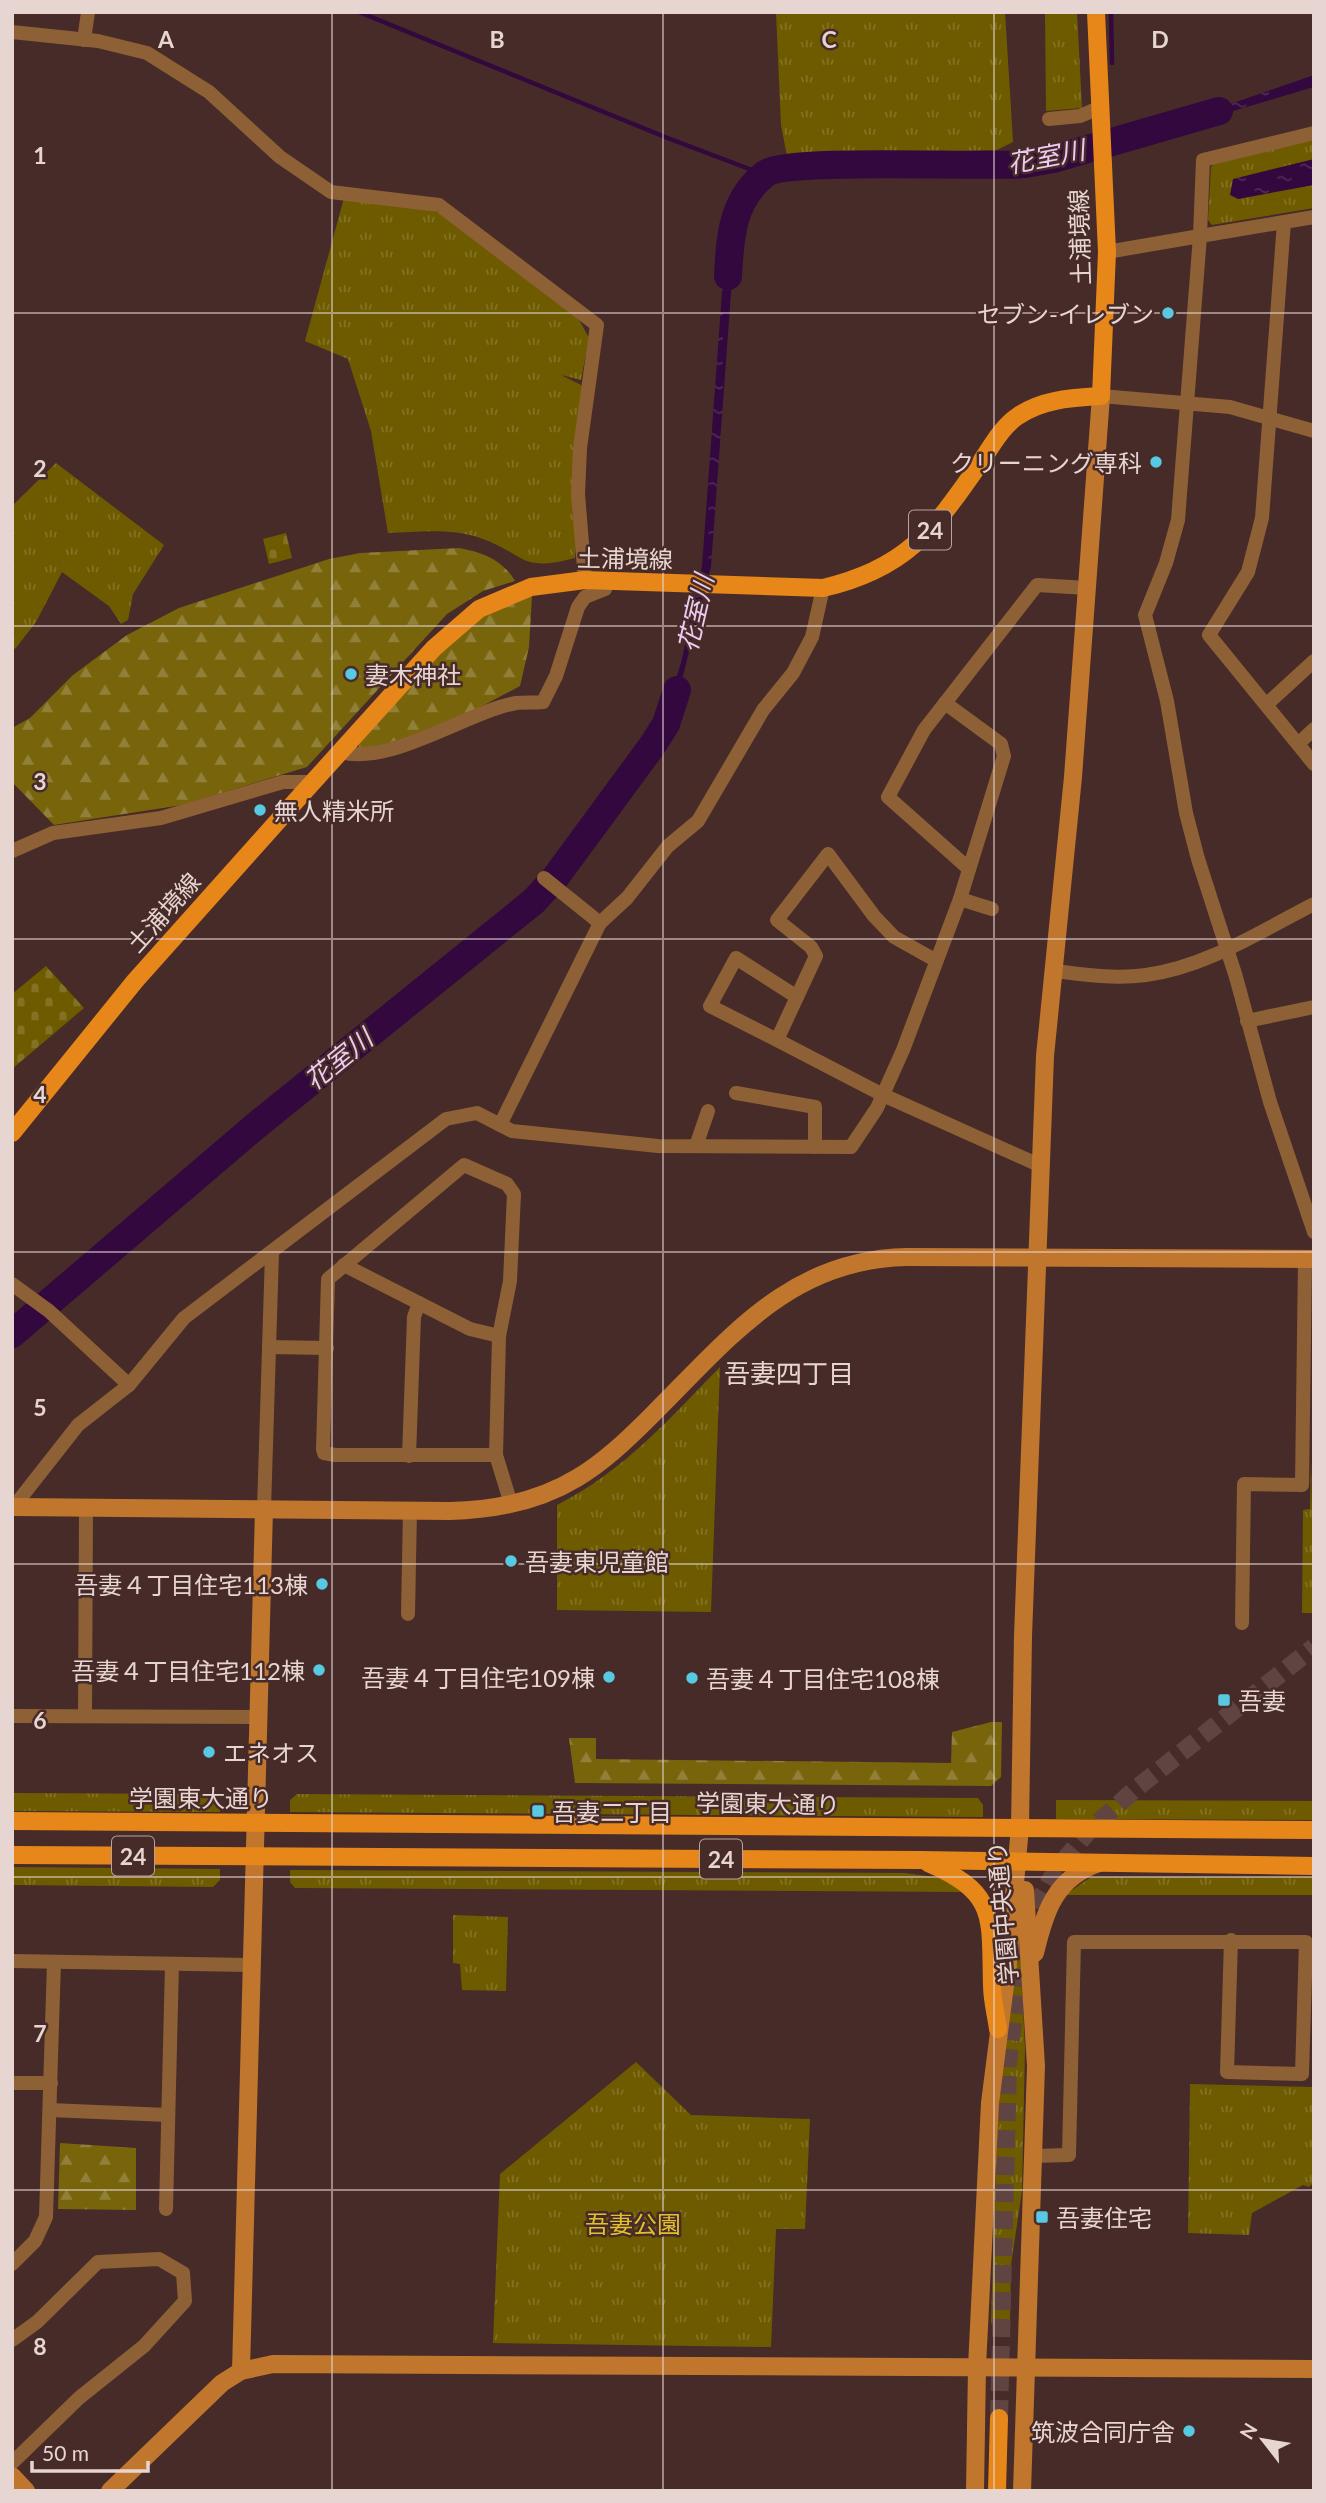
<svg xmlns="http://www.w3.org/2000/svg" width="1326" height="2503" font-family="Lato,'Noto Sans JP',sans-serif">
<defs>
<pattern id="grass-tufts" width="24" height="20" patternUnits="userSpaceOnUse" patternTransform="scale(1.75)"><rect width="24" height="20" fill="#6e5b00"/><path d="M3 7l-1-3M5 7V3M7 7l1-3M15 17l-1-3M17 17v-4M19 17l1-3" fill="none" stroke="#837224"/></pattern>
<pattern id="forest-firs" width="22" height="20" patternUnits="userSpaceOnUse" patternTransform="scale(1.75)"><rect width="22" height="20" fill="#77640b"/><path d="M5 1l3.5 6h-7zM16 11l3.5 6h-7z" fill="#918039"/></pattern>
<pattern id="cemetery-stones" width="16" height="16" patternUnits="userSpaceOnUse" patternTransform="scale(1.75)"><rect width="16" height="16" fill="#6e5b00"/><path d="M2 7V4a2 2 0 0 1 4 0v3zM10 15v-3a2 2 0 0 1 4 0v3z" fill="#837224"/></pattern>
<pattern id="water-ripples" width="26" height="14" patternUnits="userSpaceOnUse" patternTransform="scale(1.75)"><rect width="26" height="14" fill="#32083e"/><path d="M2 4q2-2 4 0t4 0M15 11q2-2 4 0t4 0" fill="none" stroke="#502b59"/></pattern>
</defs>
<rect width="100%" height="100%" fill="#472b28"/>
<g fill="url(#grass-tufts)">
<polygon points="776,12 1005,12 1013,142 997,150 787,156 781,125"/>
<polygon points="1045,12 1077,12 1082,108 1046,111"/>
<polygon points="1314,137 1314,208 1212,225 1208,220 1211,167 1216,161"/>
<path d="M344,198L430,209L447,217L577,316L589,338L581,380L561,375L583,386L575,558C517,573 527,554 480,538C451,528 418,532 388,533L371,431L348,359L305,341Z"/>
<polygon points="56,463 164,545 133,594 128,620 121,624 109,606 62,572 36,622 15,649 12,645 12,506"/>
<path d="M720,1367L711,1612L557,1610V1505C625,1470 667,1421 720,1367Z"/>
<polygon points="1311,1459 1314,1613 1302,1613 1303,1510 1310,1509"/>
<polygon points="12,1793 210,1794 220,1801 220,1812 12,1811"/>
<polygon points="297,1794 978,1798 983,1805 983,1817 290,1812 290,1800"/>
<polygon points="1056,1800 1314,1801 1314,1820 1056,1819"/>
<polygon points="12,1867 220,1869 220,1880 213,1887 12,1885"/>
<polygon points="290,1870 904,1873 942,1878 964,1892 295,1888 290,1882"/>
<polygon points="1091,1877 1314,1877 1314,1895 1065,1895"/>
<polygon points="453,1915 508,1917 506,1991 462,1990 460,1964 453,1963"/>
<polygon points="1017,1941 1020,1942 1025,2049 1022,2191 1011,2265 1010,2323 1007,2333 995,2333 991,2322 998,2096"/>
<polygon points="636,2062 691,2115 810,2119 805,2229 776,2229 771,2347 493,2343 500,2174"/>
<polygon points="1190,2084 1314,2087 1314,2182 1309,2187 1303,2185 1252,2213 1249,2235 1188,2233"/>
</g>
<g fill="url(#forest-firs)">
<path d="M459,548C482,552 503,560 515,581L483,591L447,614L307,767L182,805L54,825L12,782V728L30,718L73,675L127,635L179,608L329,559L360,553Z"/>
<path d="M532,596L529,647L520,686L445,726L362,751L358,748L362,738C396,704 447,635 488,614C502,606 518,602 532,596Z"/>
<polygon points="991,1722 1002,1722 1001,1777 991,1786 575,1783 569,1738 596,1738 596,1759 951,1763 952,1732"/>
<polygon points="60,2143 136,2148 136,2210 58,2209"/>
</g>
<g fill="url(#cemetery-stones)">
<polygon points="286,533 292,558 269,564 263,539"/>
<polygon points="46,966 84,1008 12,1069 12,994"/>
</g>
<g fill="url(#water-ripples)">
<polygon points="1314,75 1314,87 1054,164 984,172 984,160 1024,159 1070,149 1110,146"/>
<polygon points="1314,159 1314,185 1238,199 1230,195 1233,179"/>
<polygon points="726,237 735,238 711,567 670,726 661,723 681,663 702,566"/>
</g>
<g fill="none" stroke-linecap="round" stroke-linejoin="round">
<g stroke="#32083e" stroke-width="4.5">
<polyline points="359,12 665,137 752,170 767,172"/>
<polyline points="1111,12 1112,63"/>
</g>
<g stroke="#32083e" stroke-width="28">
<path d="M728,276C730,237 732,200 765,174C787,157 982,168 1025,164L1053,159L1219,111"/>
<polyline points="12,1334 258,1124 534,901 555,878 652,746 666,724 677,690"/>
</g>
<polyline stroke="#5f4442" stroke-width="18" stroke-dasharray="18 9" stroke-linecap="butt" points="999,2418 1008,2063 1021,1952 1037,1904 1056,1870 1087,1833 1133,1791 1314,1647"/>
<g stroke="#8e6036" stroke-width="14">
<polyline points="12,32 98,41 147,53 209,92 280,157 331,192 439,205 597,325 580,448 578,494 585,580"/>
<polyline points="84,40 88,12"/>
<polyline points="1049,119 1080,116 1099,108"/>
<polyline points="1314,217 1200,236 1178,520 1166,563 1145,615 1167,701 1186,813 1198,859 1236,977 1270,1102 1314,1232"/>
<polyline points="1284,222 1262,518 1248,572 1209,635 1314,764"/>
<polyline points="1107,252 1200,236 1203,160 1314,133"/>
<polyline points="1101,396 1230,407 1314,431"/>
<polyline points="1267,704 1314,661"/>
<polyline points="1299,743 1314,729"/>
<path d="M341,752C390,766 467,712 516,703C525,702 534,703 543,702L556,676L578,607L585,597L605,589V581"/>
<polyline points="12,851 53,833 161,818 283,782 312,782"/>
<polyline points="968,868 888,797 924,730 1037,585 1087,588"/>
<polyline points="544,878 600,923"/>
<polyline points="960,899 992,909"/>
<polyline points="935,960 894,937 874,916 828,854 777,920 811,947 816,956 777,1040 883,1095 1039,1165"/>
<path d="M1055,971C1085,975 1116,979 1146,975C1206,967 1261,931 1314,904"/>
<polyline points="1247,1021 1314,1007"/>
<polyline points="777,1040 710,1006 736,958 797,997"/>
<polyline points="736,1093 815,1107 815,1147"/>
<polyline points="500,1125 600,923 627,898 668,846 698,821 763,710 793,673 812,637 823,588"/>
<polyline points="696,1146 708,1111"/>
<polyline points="344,1265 470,1329 499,1336"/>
<polyline points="12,1284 49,1311 129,1385"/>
<polyline points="269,1347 327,1348"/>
<polyline points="496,1455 335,1455 324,1453 323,1449 328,1279 464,1165 507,1184 514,1194 510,1281 499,1336 496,1455 511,1504"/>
<polyline points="409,1456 414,1317 419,1303"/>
<polyline points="12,1509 78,1425 129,1385 184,1318 446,1119 477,1113 512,1131 658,1146 851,1147 877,1108 903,1050 960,899 1004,756 1001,744 945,703"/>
<polyline points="264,1509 272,1253"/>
<polyline points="408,1614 410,1510"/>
<polyline points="1242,1623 1244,1484 1302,1485 1305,1259"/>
<polyline points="12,1716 258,1717"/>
<polyline points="85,1716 86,1508"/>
<polyline points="12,1961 250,1965"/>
<polyline points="12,2083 51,2083"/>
<polyline points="50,2110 168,2115"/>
<polyline points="1033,2156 1069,2155 1074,1942 1306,1942 1302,2074 1227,2072 1231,1940"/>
<polyline points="166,2209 172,1964"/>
<polyline points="12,2264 35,2241 46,2217 54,1962"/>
<polyline points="12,2340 37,2322 98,2262 159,2259 183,2273 185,2301 144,2346 79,2398 12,2463"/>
</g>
<g stroke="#c0762d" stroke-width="18">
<path d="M15,1507L450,1511C495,1510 539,1501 577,1478C604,1462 628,1439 650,1417C728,1340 789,1259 907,1257L1314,1259"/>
<path d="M1035,1953C1045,1911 1055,1878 1099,1863"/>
<polyline points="241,2371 264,1509"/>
<polyline points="12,2476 26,2491"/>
<polyline points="110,2491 222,2383 241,2371 273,2364 1314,2369"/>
<polyline points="975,2491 977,2367 990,2103 1008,1962 1020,1827 1023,1636 1045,1056 1073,777 1101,396"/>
<polyline points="1022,2491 1036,2066 1025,1890"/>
</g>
<g stroke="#e7871a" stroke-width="18">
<path d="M12,1133L135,981L294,803L434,648L479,609L531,587L585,580L823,588C905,569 932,532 978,466C990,449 1001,427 1018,416C1043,399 1072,398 1101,396L1107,252L1096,12"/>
<polyline points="12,1821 1314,1830"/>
<polyline points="12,1855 921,1860 1314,1866"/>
<path d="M928,1863C998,1893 990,1917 992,1985C992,2000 996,2014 998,2029"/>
<polyline points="997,2491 999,2418"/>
</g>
</g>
<path fill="none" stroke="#e7d5d2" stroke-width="2" stroke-opacity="0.55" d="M332,12V2491M663,12V2491M994,12V2491M12,313H1314M12,626H1314M12,939H1314M12,1252H1314M12,1564H1314M12,1877H1314M12,2190H1314"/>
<g fill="#57c9e2" stroke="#472b28" stroke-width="2.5">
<circle cx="1168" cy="313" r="7"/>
<circle cx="1156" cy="462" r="7"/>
<circle cx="351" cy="674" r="7"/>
<circle cx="260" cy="810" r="7"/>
<circle cx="511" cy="1561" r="7"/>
<circle cx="322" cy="1584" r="7"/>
<circle cx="319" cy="1670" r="7"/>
<circle cx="609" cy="1677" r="7"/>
<circle cx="692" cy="1678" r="7"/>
<rect x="1217" y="1693" width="14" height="14" rx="3.5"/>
<circle cx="209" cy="1752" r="7"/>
<rect x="531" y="1804" width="14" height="14" rx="3.5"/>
<rect x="1035" y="2210" width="14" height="14" rx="3.5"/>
<circle cx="1189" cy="2431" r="7"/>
</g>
<g text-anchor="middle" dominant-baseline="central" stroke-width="5" stroke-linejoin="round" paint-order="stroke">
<g fill="#472b28" stroke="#b7a29f" stroke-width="2">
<rect x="909" y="510.5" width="42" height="39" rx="5"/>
<rect x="112" y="1836.5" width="42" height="39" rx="5"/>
<rect x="700" y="1839.5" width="42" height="39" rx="5"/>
</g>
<g font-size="23" font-weight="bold" fill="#e7d5d2">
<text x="930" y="530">24</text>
<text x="133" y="1856">24</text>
<text x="721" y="1859">24</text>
</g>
<g font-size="24" fill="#e7d5d2" stroke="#472b28">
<text transform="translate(1079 237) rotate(-92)">土浦境線</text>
<text transform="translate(625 558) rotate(1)">土浦境線</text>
<text transform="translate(163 912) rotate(-48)">土浦境線</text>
<text x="201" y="1797">学園東大通り</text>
<text transform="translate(768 1803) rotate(1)">学園東大通り</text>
<text transform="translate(1002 1913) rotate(-95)">学園中央通り</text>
</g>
<g font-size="24" fill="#e7d5d2" stroke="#472b28" text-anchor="start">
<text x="1154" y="313" text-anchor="end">セブン-イレブン</text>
<text x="1142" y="462" text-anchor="end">クリーニング専科</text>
<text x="365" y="674">妻木神社</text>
<text x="274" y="810">無人精米所</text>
<text x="525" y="1561">吾妻東児童館</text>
<text x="308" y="1584" text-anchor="end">吾妻４丁目住宅113棟</text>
<text x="305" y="1670" text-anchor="end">吾妻４丁目住宅112棟</text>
<text x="595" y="1677" text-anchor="end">吾妻４丁目住宅109棟</text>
<text x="706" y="1678">吾妻４丁目住宅108棟</text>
<text x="1238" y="1700">吾妻</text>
<text x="223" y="1752">エネオス</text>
<text x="552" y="1811">吾妻二丁目</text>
<text x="1056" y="2217">吾妻住宅</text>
<text x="1175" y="2431" text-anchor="end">筑波合同庁舎</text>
</g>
<g font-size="24" fill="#e1c02d" stroke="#472b28">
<text x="633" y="2223">吾妻公園</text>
</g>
<g font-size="26" font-style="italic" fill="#eaccf3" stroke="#472b28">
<text transform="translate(1046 156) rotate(-11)">花室川</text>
<text transform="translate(695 613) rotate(-77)">花室川</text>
<text transform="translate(338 1059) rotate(-39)">花室川</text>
</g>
<g font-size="26" fill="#e7d5d2" stroke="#472b28">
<text x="789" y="1373">吾妻四丁目</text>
</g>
</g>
<g font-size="23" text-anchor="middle" font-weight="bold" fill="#e7d5d2" stroke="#472b28" stroke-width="5" stroke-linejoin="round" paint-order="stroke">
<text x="166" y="48">A</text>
<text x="497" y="48">B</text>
<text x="829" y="48">C</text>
<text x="1160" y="48">D</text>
<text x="40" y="164">1</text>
<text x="40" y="477">2</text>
<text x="40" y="790">3</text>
<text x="40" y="1103">4</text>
<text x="40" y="1416">5</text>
<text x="40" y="1729">6</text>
<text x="40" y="2042">7</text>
<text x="40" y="2355">8</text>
</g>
<rect width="1326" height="2503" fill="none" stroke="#e7d5d2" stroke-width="28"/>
<g transform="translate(1263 2440) rotate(301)" stroke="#472b28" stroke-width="5" paint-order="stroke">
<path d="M0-5L12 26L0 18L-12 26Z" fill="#e7d5d2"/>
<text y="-10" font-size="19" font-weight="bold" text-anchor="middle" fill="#e7d5d2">N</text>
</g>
<path d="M32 2461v10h116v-10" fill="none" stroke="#e7d5d2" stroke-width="3.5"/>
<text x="42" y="2461" font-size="21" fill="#e7d5d2" stroke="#472b28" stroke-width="5" paint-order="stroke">50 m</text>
</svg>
